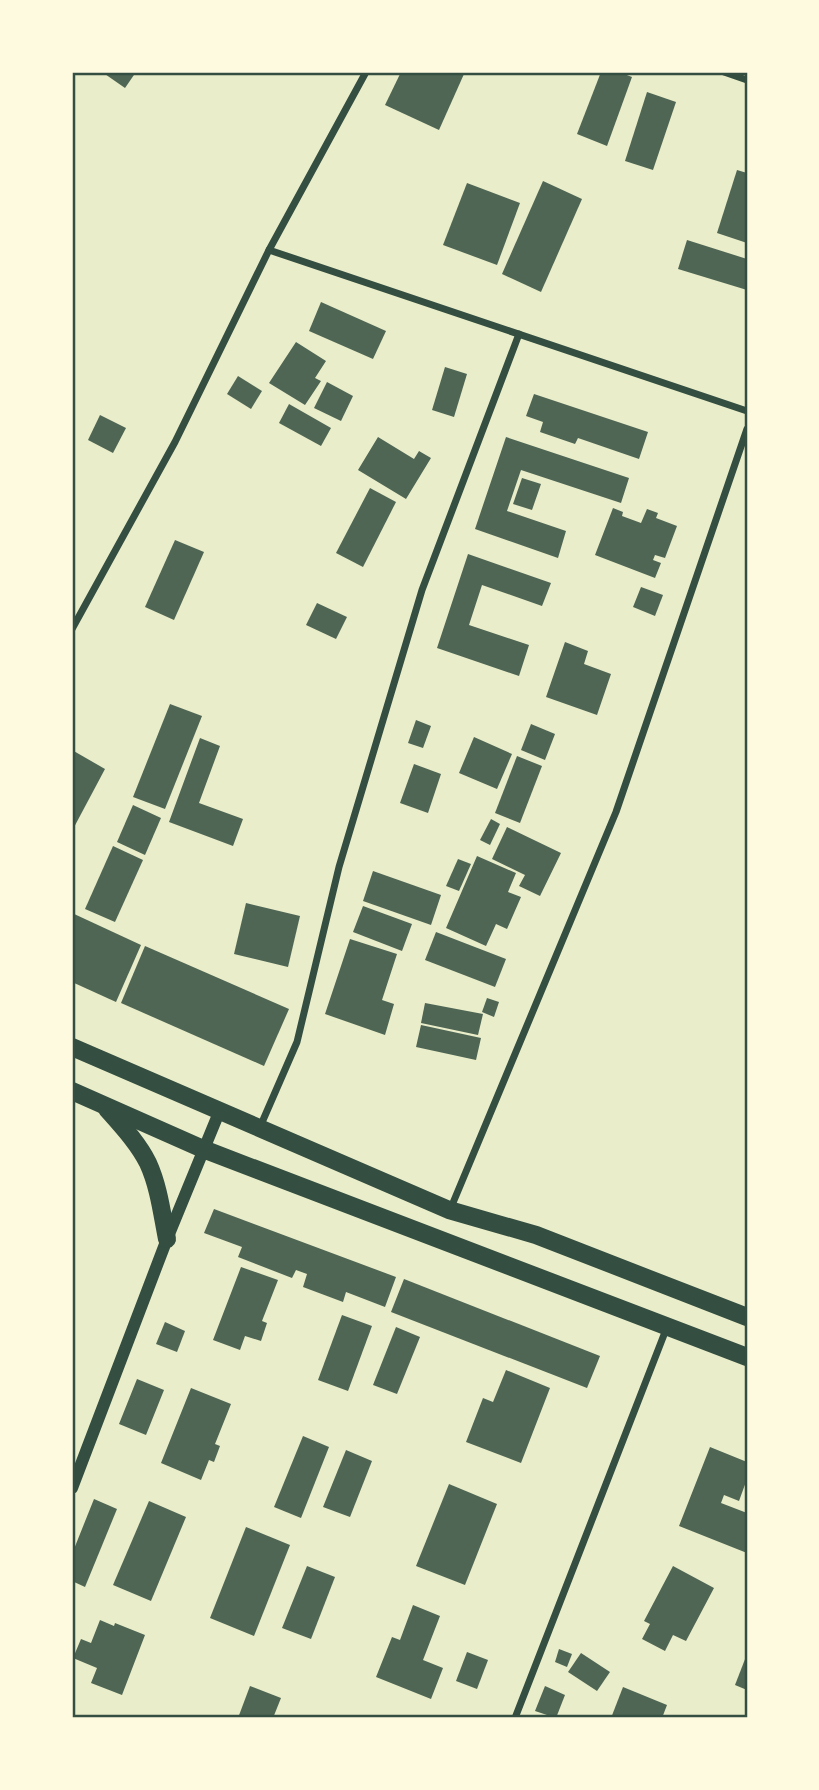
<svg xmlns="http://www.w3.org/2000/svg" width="819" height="1790" font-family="Lato,sans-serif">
<rect width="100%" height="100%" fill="#e9edc9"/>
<g fill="#4f6655">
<polygon points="102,72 136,72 125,88"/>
<polygon points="401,72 458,72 464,74 439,130 385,105"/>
<polygon points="601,72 619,72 632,77 607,146 577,134"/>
<polygon points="647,92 676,102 653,170 625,161"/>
<polygon points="737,170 747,173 747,243 717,233"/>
<polygon points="543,181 582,199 541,292 502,274"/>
<polygon points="467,183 520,203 497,265 443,245"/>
<polygon points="687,240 747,259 747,290 678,269"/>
<polygon points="321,302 386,331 373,359 309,331"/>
<polygon points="296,342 326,361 315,378 321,381 305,405 269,383"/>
<polygon points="445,367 467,374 454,417 432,410"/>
<polygon points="238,376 262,391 251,409 227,394"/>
<polygon points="327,382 353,396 341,421 314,408"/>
<polygon points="534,394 648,432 639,459 578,438 575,444 540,432 543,422 526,416"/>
<polygon points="289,404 331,428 321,446 279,423"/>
<polygon points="100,415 126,428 113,453 88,440"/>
<polygon points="378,437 414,459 419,451 431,458 406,499 358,470"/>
<polygon points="506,437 629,478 621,503 521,470 507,511 566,531 558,558 475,529"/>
<polygon points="522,478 541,484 532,510 513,504"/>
<polygon points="370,488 396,502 363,567 336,553"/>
<polygon points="613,508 623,512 622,516 641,523 647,509 658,513 656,518 677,526 665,558 655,555 653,560 661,563 655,578 595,555"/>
<polygon points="175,540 204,552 174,620 145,607"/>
<polygon points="468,554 551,583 542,606 482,585 469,625 529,645 519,676 437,648"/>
<polygon points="641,587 663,595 655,616 633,607"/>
<polygon points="317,603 347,617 336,639 306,625"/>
<polygon points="565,642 588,651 584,664 611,674 597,715 546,697"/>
<polygon points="170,704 202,716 165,809 133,797"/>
<polygon points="416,720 431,726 423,748 408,743"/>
<polygon points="531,724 555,734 545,760 521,750"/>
<polygon points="474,737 512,754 497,789 459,773"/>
<polygon points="200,738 220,746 199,803 243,819 233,846 169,822"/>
<polygon points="72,750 105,769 72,831"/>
<polygon points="517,756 542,766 520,823 495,813"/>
<polygon points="414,764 441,774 428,813 400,803"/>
<polygon points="133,805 161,818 145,855 117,842"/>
<polygon points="491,819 500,824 490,845 480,840"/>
<polygon points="507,827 561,853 540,896 519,886 525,875 492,859"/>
<polygon points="113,846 143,860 115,922 85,909"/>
<polygon points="477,856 516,873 508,892 521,897 507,929 496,924 486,946 446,928"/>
<polygon points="458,859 471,864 459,891 446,886"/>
<polygon points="373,871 441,895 431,925 363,901"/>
<polygon points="246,903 300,916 288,967 234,954"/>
<polygon points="363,906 412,924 402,951 353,932"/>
<polygon points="72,913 141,945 116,1002 72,982"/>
<polygon points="436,932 506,959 495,987 425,960"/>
<polygon points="350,939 397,954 382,1000 394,1004 385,1035 325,1014"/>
<polygon points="145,946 289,1009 264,1066 121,1003"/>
<polygon points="487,998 499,1002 494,1017 482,1012"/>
<polygon points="425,1003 483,1014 478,1035 421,1023"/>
<polygon points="421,1025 481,1038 476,1060 416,1047"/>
<polygon points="214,1209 396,1277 385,1307 346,1292 343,1302 303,1287 307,1274 296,1270 292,1278 238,1257 242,1247 204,1233"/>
<polygon points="241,1267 278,1280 262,1321 267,1323 261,1341 245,1336 240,1350 213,1340"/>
<polygon points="404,1279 600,1356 587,1388 391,1312"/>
<polygon points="342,1315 372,1326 348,1391 318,1380"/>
<polygon points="165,1322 185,1331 177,1352 156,1344"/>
<polygon points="396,1327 420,1337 397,1394 373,1385"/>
<polygon points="506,1370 550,1388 521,1463 466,1442 483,1398 493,1402"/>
<polygon points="137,1379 164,1390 146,1435 119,1424"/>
<polygon points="191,1388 231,1404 215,1444 220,1446 214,1462 209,1460 201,1480 161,1463"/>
<polygon points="303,1436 329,1447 301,1518 274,1507"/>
<polygon points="710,1447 747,1462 747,1479 739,1501 724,1495 721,1503 747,1513 747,1553 679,1526"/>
<polygon points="346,1450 372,1461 350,1517 323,1507"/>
<polygon points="449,1484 497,1504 465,1585 416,1566"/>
<polygon points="94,1499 117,1509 85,1587 72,1581 72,1554"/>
<polygon points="149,1501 186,1517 151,1601 113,1585"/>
<polygon points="246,1527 290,1545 254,1636 210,1618"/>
<polygon points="307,1566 335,1577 311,1639 282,1628"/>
<polygon points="673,1566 714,1588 686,1641 673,1635 665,1651 642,1639 650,1624 644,1621"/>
<polygon points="413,1605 440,1616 423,1660 443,1668 431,1699 376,1677 392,1637 400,1640"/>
<polygon points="100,1620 114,1626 115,1623 145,1635 122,1695 91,1683 97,1668 73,1658 81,1639 91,1643"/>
<polygon points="559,1649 572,1654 567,1667 555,1662"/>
<polygon points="467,1652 488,1660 477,1689 456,1681"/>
<polygon points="581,1653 610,1672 597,1691 568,1672"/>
<polygon points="747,1654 747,1690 735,1685"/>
<polygon points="250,1686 281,1698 273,1718 238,1718"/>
<polygon points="545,1686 565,1695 556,1718 535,1711"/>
<polygon points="623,1687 667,1705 662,1718 611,1718"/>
</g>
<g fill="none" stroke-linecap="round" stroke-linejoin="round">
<g stroke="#344e41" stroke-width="7">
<polyline points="724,72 747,80"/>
<polyline points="269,250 747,411"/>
<polyline points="72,629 175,442 269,250 366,72"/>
<polyline points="260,1127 297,1042 339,867 422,590 519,334"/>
<polyline points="450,1210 616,812 747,429"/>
<polyline points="515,1718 667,1327"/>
</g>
<polyline stroke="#344e41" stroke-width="12" points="72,1488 167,1239 220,1110"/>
<g stroke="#344e41" stroke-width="18">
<polyline points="72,1047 449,1210 536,1235 747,1317"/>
<polyline points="72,1091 203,1149 747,1357"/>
<path d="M107,1109C122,1126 138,1143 148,1163C159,1187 162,1214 167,1239"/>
</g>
</g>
<rect width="819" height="1790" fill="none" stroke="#fefae0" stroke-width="147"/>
<rect x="74" y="74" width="672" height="1642" fill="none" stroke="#344e41" stroke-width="2.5"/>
</svg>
